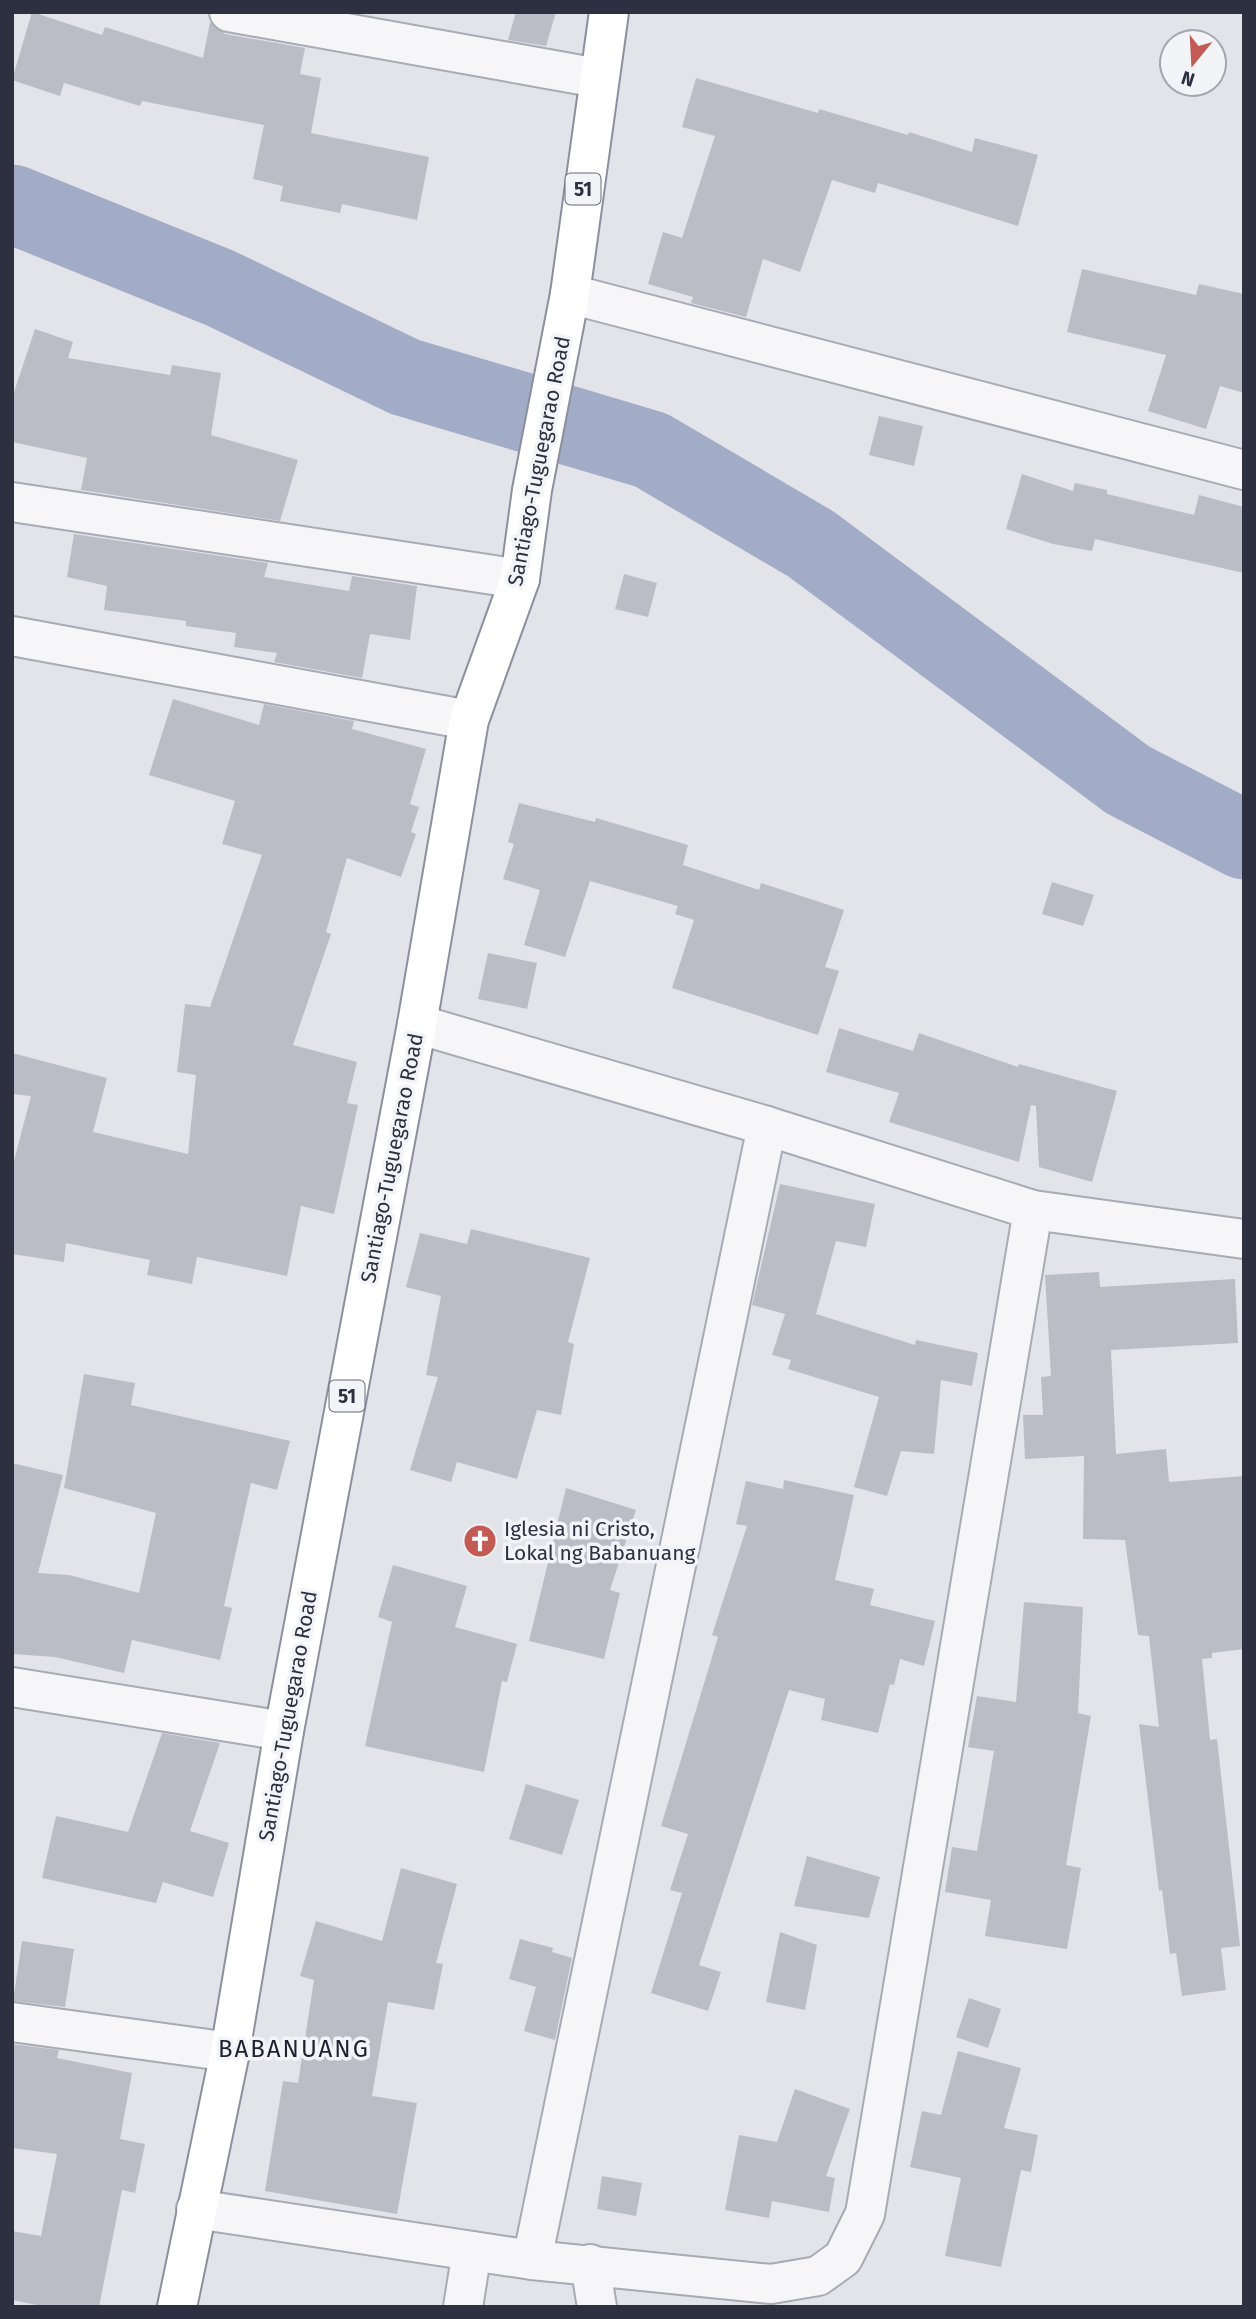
<svg xmlns="http://www.w3.org/2000/svg" width="1256" height="2319" font-family="'Fira Sans',sans-serif">
<rect width="100%" height="100%" fill="#e3e4ea"/>
<g fill="none" stroke-linecap="round" stroke-linejoin="round">
<polyline stroke="#a2acc6" stroke-width="79" points="12,204 220,288 405,377 651,450 811,544 1128,780 1244,840"/>
</g>
<g fill="#bbbdc6">
<polygon points="32,12 102,35 105,27 203,58 210,22 225,34 305,48 300,74 321,78 311,133 429,157 417,220 342,204 340,213 280,201 283,186 253,179 264,125 142,101 140,106 64,83 60,96 12,80"/>
<polygon points="516,12 556,12 546,46 508,40"/>
<polygon points="696,78 818,113 819,109 908,135 909,132 972,152 975,138 1038,155 1018,226 878,183 875,193 832,180 800,272 763,259 746,317 691,303 693,297 648,284 663,232 682,238 715,136 682,127"/>
<polygon points="1082,269 1196,295 1199,284 1244,294 1244,393 1220,386 1206,429 1148,411 1166,355 1067,332"/>
<polygon points="35,329 73,342 68,358 170,375 172,365 221,373 211,435 298,460 280,521 81,490 87,458 12,442 12,398"/>
<polygon points="879,416 923,426 914,466 869,455"/>
<polygon points="1022,474 1073,491 1075,483 1107,490 1107,494 1194,515 1199,495 1244,507 1244,573 1095,539 1092,551 1053,544 1006,529"/>
<polygon points="74,534 268,563 264,577 349,591 352,576 417,586 410,640 370,634 362,678 274,662 277,653 234,647 236,633 186,626 186,621 104,610 107,586 67,577"/>
<polygon points="624,574 657,583 648,617 615,609"/>
<polygon points="173,699 259,725 264,704 354,721 352,729 426,749 410,804 419,807 411,832 416,834 401,877 347,858 326,932 331,934 293,1045 357,1062 347,1103 358,1105 334,1214 301,1206 287,1276 197,1257 192,1284 147,1275 150,1260 66,1243 64,1262 12,1254 12,1168 31,1096 12,1094 12,1053 107,1078 93,1132 188,1154 196,1075 177,1072 185,1004 210,1007 262,855 222,844 235,801 149,775"/>
<polygon points="519,803 595,822 596,818 688,845 683,865 759,890 761,883 844,910 825,967 839,971 818,1035 672,988 694,920 675,914 678,906 590,881 565,957 524,945 540,890 503,879 514,844 508,842"/>
<polygon points="1052,882 1094,895 1083,926 1042,914"/>
<polygon points="488,953 537,963 527,1009 478,999"/>
<polygon points="839,1028 913,1051 919,1033 1018,1067 1019,1064 1117,1091 1092,1182 1039,1167 1036,1106 1031,1105 1019,1162 889,1122 899,1093 826,1072"/>
<polygon points="780,1184 875,1204 866,1247 836,1241 816,1314 915,1345 916,1340 978,1353 972,1386 941,1380 934,1454 901,1451 887,1496 854,1487 879,1397 788,1369 791,1360 772,1355 785,1314 752,1305"/>
<polygon points="471,1229 590,1258 568,1342 574,1344 561,1415 537,1410 517,1479 457,1462 451,1482 410,1470 438,1377 426,1375 441,1296 406,1287 420,1233 467,1244"/>
<polygon points="1099,1272 1100,1287 1235,1279 1238,1343 1111,1350 1116,1454 1166,1449 1169,1482 1244,1476 1244,1649 1212,1653 1212,1658 1202,1659 1210,1740 1217,1739 1240,1946 1221,1948 1226,1990 1182,1996 1176,1953 1170,1954 1162,1890 1159,1891 1139,1724 1159,1727 1149,1636 1138,1635 1125,1540 1083,1539 1084,1456 1025,1459 1023,1415 1043,1415 1041,1377 1051,1376 1045,1275"/>
<polygon points="84,1374 135,1383 131,1405 290,1441 277,1490 251,1483 224,1606 232,1608 220,1660 132,1640 124,1673 55,1657 12,1654 12,1463 63,1475 38,1573 69,1575 139,1593 156,1513 64,1488"/>
<polygon points="784,1480 854,1495 835,1580 874,1589 870,1605 935,1621 924,1666 900,1659 894,1685 890,1684 878,1733 821,1720 825,1699 789,1690 699,1965 721,1972 708,2011 651,1993 682,1893 670,1890 688,1834 661,1826 718,1637 712,1635 747,1526 736,1524 746,1481 783,1489"/>
<polygon points="566,1488 636,1510 610,1590 620,1593 604,1659 529,1641"/>
<polygon points="393,1565 467,1586 455,1627 517,1644 507,1682 502,1681 484,1772 365,1746 392,1622 378,1617"/>
<polygon points="1024,1602 1083,1607 1078,1713 1091,1716 1066,1865 1081,1868 1067,1949 985,1936 991,1900 945,1892 952,1847 977,1851 994,1751 968,1747 977,1696 1016,1702"/>
<polygon points="162,1733 220,1743 190,1831 229,1843 213,1897 163,1882 156,1903 42,1878 56,1816 128,1832"/>
<polygon points="526,1784 579,1800 562,1855 509,1839"/>
<polygon points="807,1856 880,1877 869,1918 794,1906"/>
<polygon points="401,1868 457,1884 436,1963 443,1964 434,2010 388,2002 372,2096 417,2103 397,2214 265,2191 283,2081 298,2083 314,1980 300,1976 316,1921 382,1941"/>
<polygon points="780,1932 817,1945 805,2010 766,2002"/>
<polygon points="520,1939 553,1948 552,1952 572,1958 555,2040 524,2031 536,1987 509,1979"/>
<polygon points="22,1941 74,1949 65,2007 13,2001"/>
<polygon points="969,1998 1001,2009 988,2048 956,2037"/>
<polygon points="12,2044 59,2050 57,2058 132,2073 120,2139 145,2144 135,2193 122,2190 99,2307 47,2307 12,2300 12,2231 41,2236 57,2154 12,2148"/>
<polygon points="958,2051 1021,2068 1004,2128 1038,2135 1031,2172 1021,2170 1001,2267 945,2256 961,2178 910,2167 922,2111 941,2115"/>
<polygon points="795,2089 850,2109 826,2176 835,2178 829,2212 772,2201 769,2218 725,2210 739,2135 777,2142"/>
<polygon points="602,2176 642,2183 636,2216 597,2209"/>
</g>
<g fill="none" stroke-linecap="round" stroke-linejoin="round">
<defs>
<g id="minor">
<polyline points="229,12 598,78"/>
<polyline points="570,294 1244,470"/>
<polyline points="12,502 520,579"/>
<polyline points="12,636 469,720"/>
<polyline points="417,1024 767,1126 1033,1210 1244,1239"/>
<polyline points="12,1687 284,1731"/>
<polyline points="12,2022 230,2052"/>
<polyline points="196,2209 532,2260 771,2284 818,2276 843,2258 865,2214 1033,1210"/>
<polyline points="532,2260 767,1126"/>
<polyline points="590,2264 597,2307"/>
<polyline points="463,2307 472,2251"/>
</g>
<polyline id="trunk" points="177,2307 230,2052 284,1731 417,1024 469,720 520,579 532,490 570,294 609,12"/>
</defs>
<use href="#minor" stroke="#a8aab4" stroke-width="42"/>
<use href="#trunk" stroke="#8c8f9f" stroke-width="42"/>
<use href="#minor" stroke="#f6f6f8" stroke-width="38"/>
<use href="#trunk" stroke="#fff" stroke-width="38"/>
</g>
<defs>
<symbol id="church-disc" viewBox="-11 -11 22 22"><circle r="9.5" fill="#c35b54" stroke="#f3f4f7"/><path d="M-1.2-6h2.4v3.5h3.3v2.4h-3.3V6h-2.4V-.1h-3.3v-2.4h3.3Z" fill="#fff"/></symbol>
</defs>
<g fill-rule="evenodd">
<use href="#church-disc" x="461" y="1522" width="38" height="38"/>
</g>
<g text-anchor="middle" dominant-baseline="central" stroke-width="7" stroke-linejoin="round" paint-order="stroke">
<g fill="#f3f4f7" stroke="#686b78" stroke-width="2">
<rect x="565.5" y="173.5" width="35" height="31" rx="5"/>
<rect x="329.5" y="1380.5" width="35" height="31" rx="5"/>
</g>
<g font-size="19" font-weight="bold" fill="#2c3041">
<text x="583" y="189">51</text>
<text x="347" y="1396">51</text>
</g>
<g font-size="21" fill="#2c3041" stroke="#f3f4f7">
<text transform="translate(539 461) rotate(-79)">Santiago-Tuguegarao Road</text>
<text transform="translate(392 1158) rotate(-79)">Santiago-Tuguegarao Road</text>
<text transform="translate(288 1716) rotate(-80)">Santiago-Tuguegarao Road</text>
</g>
<g font-size="21" fill="#2c3041" stroke="#f3f4f7" text-anchor="start">
<text x="504" y="1529">Iglesia ni Cristo,<tspan x="504" dy="24">Lokal ng Babanuang</tspan></text>
</g>
<g font-size="24" letter-spacing="2" fill="#1e2132" stroke="#f3f4f7">
<text x="294" y="2049">BABANUANG</text>
</g>
</g>
<rect width="1256" height="2319" fill="none" stroke="#2c3041" stroke-width="28"/>
<g transform="translate(1193 63) rotate(198)"><circle r="33" fill="#f3f4f7" stroke="#a3a6ae" stroke-width="2"/>
<path d="M0-5L12 26L0 18L-12 26Z" fill="#c35b54"/>
<text y="-10" font-size="19" font-weight="bold" text-anchor="middle" fill="#2c3041">N</text>
</g>
</svg>
